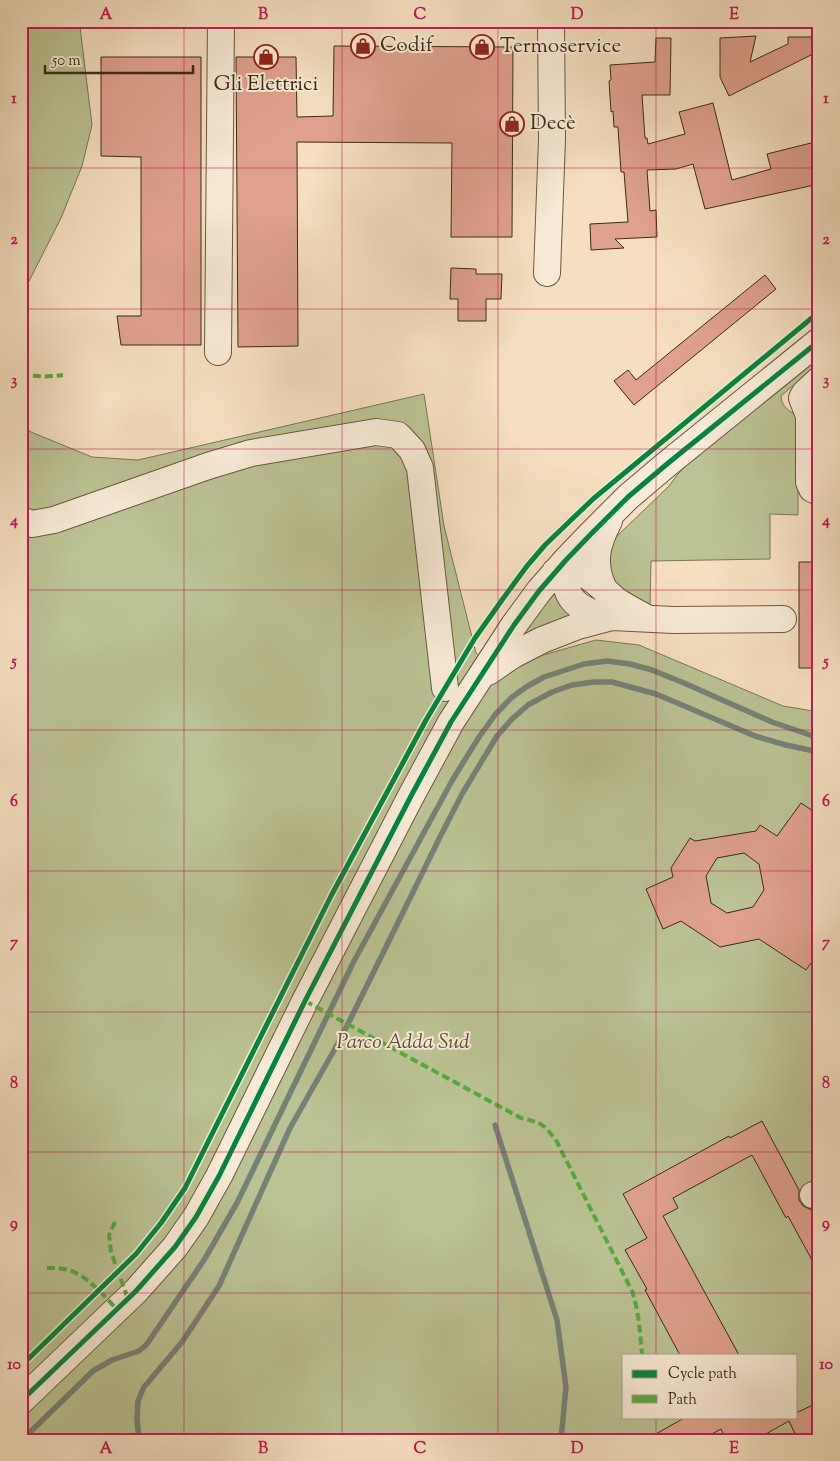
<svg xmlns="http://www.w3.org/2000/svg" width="840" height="1461" font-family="'Sorts Mill Goudy',serif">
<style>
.green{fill:#bbc293;stroke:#7b7756;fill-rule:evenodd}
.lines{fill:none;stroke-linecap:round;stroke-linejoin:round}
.stream{stroke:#758277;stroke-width:5.5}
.building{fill:#dfa18d;stroke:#3b2c1a;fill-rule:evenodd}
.minor-casing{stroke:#6a5944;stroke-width:28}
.minor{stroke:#f8ead6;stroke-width:26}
.quiet{stroke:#55ab42;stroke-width:4;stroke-dasharray:8 4;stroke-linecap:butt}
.cycleway-casing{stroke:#f8ead6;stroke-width:8}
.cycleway{stroke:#00873e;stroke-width:5}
.grid{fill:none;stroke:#c2185b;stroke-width:1;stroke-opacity:0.55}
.labels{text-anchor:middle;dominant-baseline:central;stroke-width:4;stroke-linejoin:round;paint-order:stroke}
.poi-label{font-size:21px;fill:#3b2c1a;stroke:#f8ead6;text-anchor:start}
.park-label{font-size:21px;font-style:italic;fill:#5b5238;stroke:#f8ead6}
.neatline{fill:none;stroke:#c2185b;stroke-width:2}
.grid-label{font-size:16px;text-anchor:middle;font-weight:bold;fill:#c2185b}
</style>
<rect width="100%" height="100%" fill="#f5dfc0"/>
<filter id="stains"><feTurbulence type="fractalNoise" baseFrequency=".004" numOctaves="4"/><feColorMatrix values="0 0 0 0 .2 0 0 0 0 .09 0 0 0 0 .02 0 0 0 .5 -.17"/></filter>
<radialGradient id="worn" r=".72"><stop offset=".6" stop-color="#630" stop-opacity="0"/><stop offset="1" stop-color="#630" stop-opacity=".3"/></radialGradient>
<!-- green -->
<path class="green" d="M21 21H99L98 27H80L92 125 82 166 61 218 21 297Z
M819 355V363L781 396C781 406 789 412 798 415V515L770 514V559L651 561 650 605 638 602 606 577 611 543 616 537 669 486 677 475 687 464Z
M424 394 444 526 476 653 502 674 536 657 596 640 639 645 783 706 819 712V1440H21V424L31 432 92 457 138 460ZM624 1355H796V1417H624Z
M555 590 575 613 525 639 520 633Z"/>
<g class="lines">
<!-- stream -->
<path class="stream" d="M495 1125 557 1320 566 1387 561 1440
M22 1440 93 1371 112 1360 139 1351 147 1344 204 1260 237 1203 353 963 453 779 479 737 495 715 511 698 526 687 544 677 584 664 607 661 630 664 652 670 684 683 772 722 819 738
M139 1440 137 1419 138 1401 144 1387 182 1342 219 1286 290 1128 341 1038 384 951 441 835 462 794 497 736 512 719 528 705 552 692 572 685 594 682H612L656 694 755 736 786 745 819 752"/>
</g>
<!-- building -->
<path class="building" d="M756 36 750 62 788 44V37H819V51L729 96 720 77V38Z
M656 38H671L670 95H642L645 138H647L648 144 685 134 679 112 713 103 732 180 771 169 767 154 819 141V184L705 209 693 164 676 169 647 170 650 211 656 210 657 237 615 239 624 248 591 250 590 224 628 222 624 172H621L618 127H614L613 111 611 112 609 81 611 80 610 65 655 62Z
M334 46 513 47 512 237H451L452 143 297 142 298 346 238 347 236 57H296L297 117 333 116Z
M101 57H201V345H121L117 316H141V157L101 156Z
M451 268 476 269V274H502L501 299H486V321H458V299H450Z
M765 275 776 289 634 405 614 381 628 370 636 380Z
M799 562H819V668H799Z
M801 803 819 815V952L806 970 759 939 720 947 681 921 663 929 646 889 673 877 671 868 690 838 695 841 756 831 760 825 777 836ZM744 853 759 864 764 890 753 907 727 913 711 903 706 876 717 858Z
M762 1121 799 1190V1200L803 1206 812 1210 819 1222V1273L788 1216 786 1218 752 1155 673 1198 678 1208 663 1216 739 1355H680L645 1290 647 1289 625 1250 647 1238 623 1194 729 1136 730 1138Z
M819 1402V1430L799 1440H798L789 1421 755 1440H726L721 1429 701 1440H645L686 1417H796V1413Z"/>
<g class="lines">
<defs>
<path id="minor" d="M547 273 552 139 551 21
M218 352 221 21
M819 380 805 393 802 398 809 416V482L812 489 819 492
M21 520 32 524 54 520 208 466 251 453 376 432 398 435 412 450 420 468 445 688
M566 560C561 598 575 611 612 617
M555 572C580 561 600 587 617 601 626 607 636 612 645 617
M603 587C592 562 597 544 609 521
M488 672 513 655 542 640 578 626 612 617 673 620 783 619
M813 1195 819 1193
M21 1401 136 1291 175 1247 196 1217 219 1176 305 1001 411 796 451 722 514 625 539 591 566 560 591 534 628 497 667 464 819 341"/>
</defs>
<!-- minor casing -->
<use href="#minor" class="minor-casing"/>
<!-- minor -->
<use href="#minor" class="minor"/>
<!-- quiet -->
<path class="quiet" d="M21 374C36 377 48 377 63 375
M305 1001 521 1118C543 1123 544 1124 557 1142L632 1291C639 1312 640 1333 642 1355
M115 1222 109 1235 111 1252 128 1299
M47 1268C53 1268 58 1268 64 1269 84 1272 104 1295 117 1310"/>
<defs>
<path id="cycleway" d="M21 1366 136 1254 161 1223 185 1188 331 896 426 720 475 638 502 600 527 566 545 545 593 499 819 312
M21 1401 136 1291 175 1247 196 1217 219 1176 305 1001 411 796 451 722 514 625 539 591 566 560 591 534 628 497 667 464 819 341"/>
</defs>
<!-- cycleway casing -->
<use href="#cycleway" class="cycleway-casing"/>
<!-- cycleway -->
<use href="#cycleway" class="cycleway"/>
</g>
<!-- grid -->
<path class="grid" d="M184 21V1440M342 21V1440M498 21V1440M656 21V1355M21 168H819M21 309H819M21 449H819M21 590H819M21 730H819M21 871H819M21 1012H819M21 1152H819M21 1293H819M656 1417V1440"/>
<!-- icons -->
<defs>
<symbol id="shop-ring" viewBox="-11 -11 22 22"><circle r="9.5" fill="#f8ead6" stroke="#8f2418" stroke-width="1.5"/><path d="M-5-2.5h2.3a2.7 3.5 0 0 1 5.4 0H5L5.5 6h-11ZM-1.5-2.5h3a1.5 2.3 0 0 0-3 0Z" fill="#8f2418"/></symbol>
</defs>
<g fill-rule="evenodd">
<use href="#shop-ring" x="349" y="32" width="28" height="28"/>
<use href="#shop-ring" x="468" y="33" width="28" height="28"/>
<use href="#shop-ring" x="252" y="43" width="28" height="28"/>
<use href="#shop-ring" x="498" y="110" width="28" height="28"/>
</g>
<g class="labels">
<!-- poi labels -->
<g class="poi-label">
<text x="380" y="46">Codif</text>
<text x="500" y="47">Termoservice</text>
<text x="266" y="85" text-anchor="middle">Gli Elettrici</text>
<text x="530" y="124">Decè</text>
</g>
<!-- park labels -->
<g class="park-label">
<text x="403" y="1043">Parco Adda Sud</text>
</g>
</g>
<!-- margin -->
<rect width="840" height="1461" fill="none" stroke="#f5dfc0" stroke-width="55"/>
<!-- legend -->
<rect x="622" y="1354" width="175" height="65" fill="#f8ead6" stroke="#ac9e8b"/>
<rect x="632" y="1370" width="25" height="8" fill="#00873e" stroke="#ac9e8b"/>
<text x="668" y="1378" font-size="15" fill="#3b2c1a">Cycle path</text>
<rect x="632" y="1395" width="25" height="8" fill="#55ab42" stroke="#ac9e8b"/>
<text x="668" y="1404" font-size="15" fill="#3b2c1a">Path</text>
<!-- scale -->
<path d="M45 65v8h148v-8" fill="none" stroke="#3b2c1a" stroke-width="2.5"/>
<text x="52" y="65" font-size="15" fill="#3b2c1a" stroke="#f8ead6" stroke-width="4" paint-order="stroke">50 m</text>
<rect x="28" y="28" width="784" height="1406" class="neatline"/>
<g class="grid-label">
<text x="106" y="19">A</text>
<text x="263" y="19">B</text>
<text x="420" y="19">C</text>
<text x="577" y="19">D</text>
<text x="734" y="19">E</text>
<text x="14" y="103">1</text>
<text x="826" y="103">1</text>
<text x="14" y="244">2</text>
<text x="826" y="244">2</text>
<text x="14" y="385">3</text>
<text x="826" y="385">3</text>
<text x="14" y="525">4</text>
<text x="826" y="525">4</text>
<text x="14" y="666">5</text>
<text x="826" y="666">5</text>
<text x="14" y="806">6</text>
<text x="826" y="806">6</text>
<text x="14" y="947">7</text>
<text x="826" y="947">7</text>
<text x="14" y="1088">8</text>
<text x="826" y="1088">8</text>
<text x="14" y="1228">9</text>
<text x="826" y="1228">9</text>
<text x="14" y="1369">10</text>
<text x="826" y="1369">10</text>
<text x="106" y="1453">A</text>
<text x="263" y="1453">B</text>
<text x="420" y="1453">C</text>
<text x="577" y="1453">D</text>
<text x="734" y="1453">E</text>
</g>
<rect width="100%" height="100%" filter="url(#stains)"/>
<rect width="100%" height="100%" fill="url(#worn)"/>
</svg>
